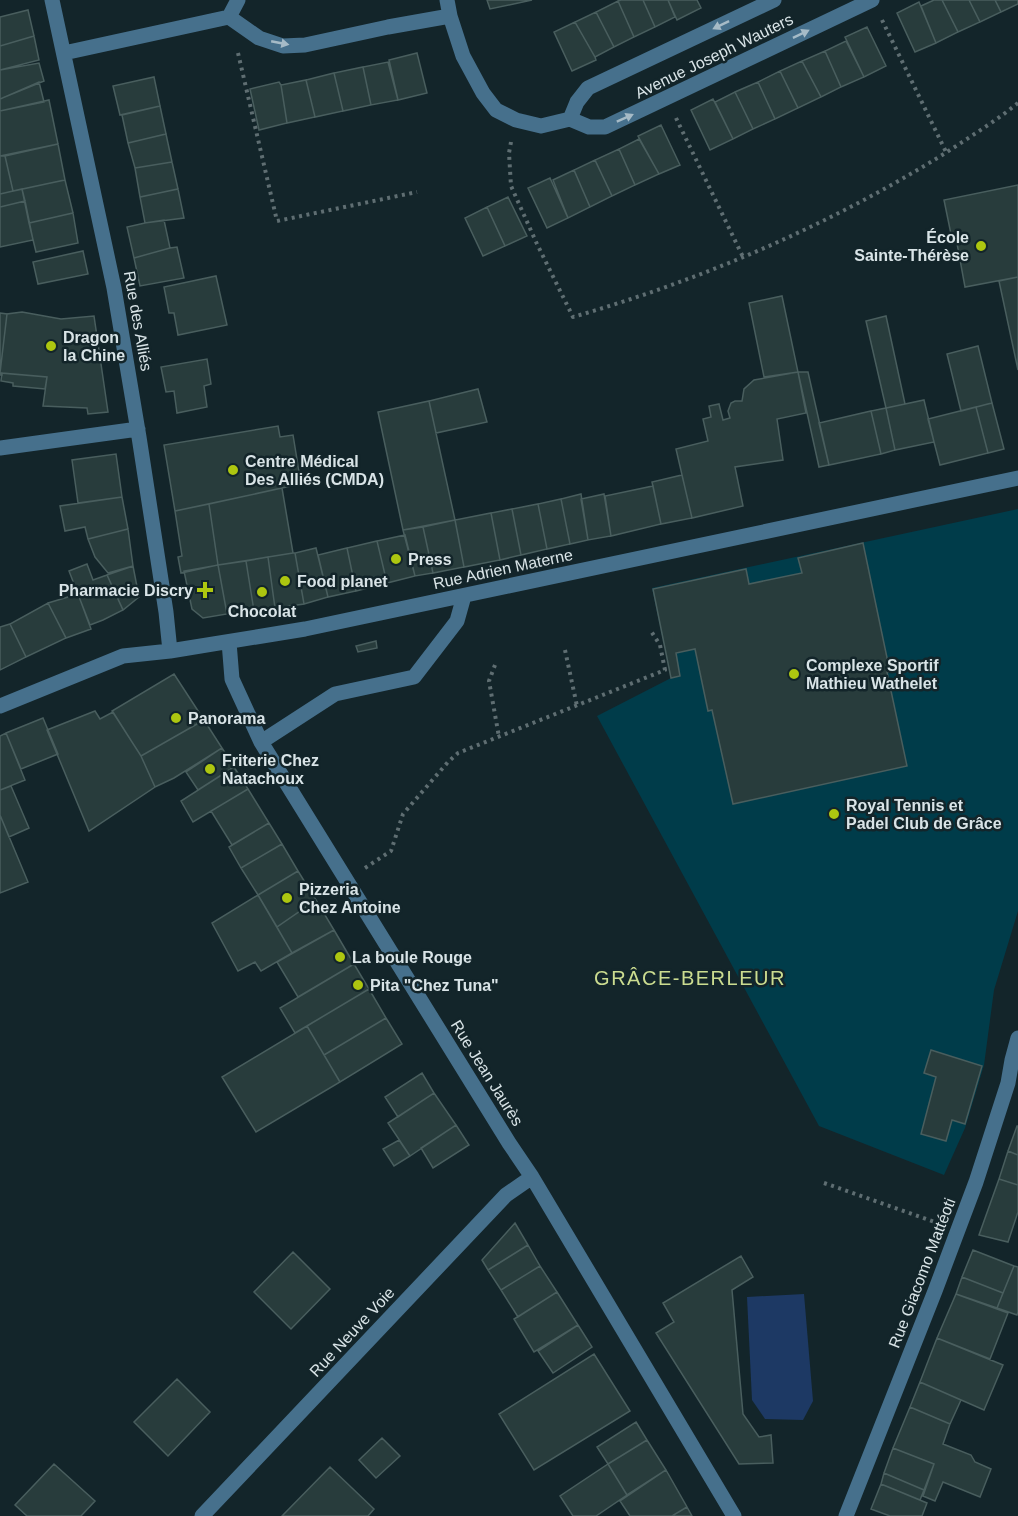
<svg xmlns="http://www.w3.org/2000/svg" width="1018" height="1516" font-family="Arial,sans-serif">
<style>
.green{fill:#003c4a}
.water{fill:#1d3964}
.building{fill:#283c3c;stroke:#495e5e;stroke-width:1.5}
.lines{fill:none;stroke-linecap:round;stroke-linejoin:round}
.path{stroke:#5f6e72;stroke-width:4;stroke-dasharray:3 4.5;stroke-linecap:butt}
.minor{stroke:#46708c;stroke-width:15}
.oneway{fill:#a6bbc7}
.poi-dot{fill:#adc610;stroke:#13252a;stroke-width:2}
.labels{text-anchor:middle;dominant-baseline:central;stroke-width:5;stroke-linejoin:round;paint-order:stroke}
.street-label{font-size:16px;fill:#d9e4e7;stroke:#13252a}
.poi-label{font-size:16px;font-weight:bold;fill:#d9e4e7;stroke:#13252a;text-anchor:start}
.quarter-label{font-size:20px;letter-spacing:1.5px;fill:#cbdc90;stroke:#13252a}
</style>
<rect width="100%" height="100%" fill="#13252a"/>
<!-- green -->
<path class="green" d="M1018 509V911L994 990 984 1065 965 1128 944 1175 819 1126 597 716 671 678 652 588Z"/>
<!-- water -->
<path class="water" d="M804 1294 813 1401 803 1420 765 1419 752 1400 747 1297Z"/>
<!-- building -->
<path class="building" d="M487 0H532L490 9Z
M621 0H643L655 27 634 37 618 1Z
M643 0H668L675 17 655 27Z
M668 0H697L701 8 677 20Z
M934 0H942L958 32 936 43 921 6Z
M942 0H969L980 22 958 32Z
M969 0H995L1001 12 980 22Z
M995 0H1018V4L1001 12Z
M618 1 634 37 614 47 596 12Z
M919 2 936 43 915 52 897 13Z
M28 10 34 36 0 46V17Z
M596 12 614 47 595 57 575 22Z
M575 22 595 57 596 60 572 71 554 32Z
M867 27 886 66 864 77 845 37Z
M34 36 39 60 0 70V46Z
M846 41 864 77 841 87 825 51Z
M825 51 841 87 821 97 802 61Z
M417 53 427 93 398 100 389 60Z
M802 61 821 97 798 108 780 71Z
M388 62 398 100 371 105 363 67Z
M39 63 44 81 0 99V70Z
M363 67 371 105 343 111 334 73Z
M780 71 798 108 775 119 758 82Z
M334 73 343 111 315 117 306 80Z
M154 77 160 106 120 115 113 86Z
M306 80 315 117 287 123 281 85Z
M39 82 44 102 0 111V99Z
M279 82 281 85 287 123 259 130 250 89Z
M758 82 775 119 753 129 735 92Z
M735 92 753 129 733 139 715 102Z
M713 99 733 139 710 150 691 110Z
M49 100 58 144 0 156V111Z
M160 106 166 134 128 143 122 115Z
M661 125 680 165 659 174 638 136Z
M166 134 172 162 135 168 128 143Z
M639 139 659 174 635 185 619 149Z
M58 144 65 180 13 191 5 156Z
M619 149 635 185 612 196 595 160Z
M0 156H5L13 191 0 194Z
M595 160 612 196 590 207 574 170Z
M172 162 178 189 140 197 135 168Z
M574 170 590 207 568 218 553 180Z
M550 178 568 218 547 228 528 188Z
M65 180 73 213 29 223 22 189Z
M1018 185V277L965 287 956 238 952 239 944 200Z
M22 189 25 201 0 207V194Z
M178 189 184 218 145 223 140 197Z
M508 197 527 236 505 246 487 207Z
M25 201 33 240 0 247V207Z
M487 207 505 246 483 256 465 218Z
M73 213 78 243 36 252 29 223Z
M164 220 170 248 134 258 127 227 145 223Z
M177 247 184 278 140 286 134 258 170 248Z
M83 251 88 274 38 284 33 262Z
M216 276 227 325 178 335 174 313H169L164 287Z
M1018 277V370L999 281Z
M782 296 798 372 764 377 749 303Z
M22 312 61 319 94 316 108 412 88 414 87 408 43 406 47 377 0 373 7 314Z
M0 313 7 314 0 373H2V375H0Z
M886 316 905 404 886 408 866 321Z
M978 346 992 403 961 411 947 354Z
M207 359 211 384 204 386 207 407 177 413 174 391 166 392 161 367Z
M798 372 806 413 777 419 783 460 735 467 743 506 692 518 676 449 708 441 703 419 711 417 709 406 719 404 723 420 730 418 728 411 731 403 735 401H742L744 389 754 380Z
M798 372H808L829 465 819 467Z
M2 373 47 377 45 389 13 386V383L1 381Z
M478 389 487 422 436 433 429 401Z
M924 400 934 442 895 450 886 408Z
M429 401 455 520 403 530 378 412Z
M992 403 1004 449 988 453 976 407Z
M976 407 988 453 940 465 928 419Z
M886 408 895 450 881 454 871 411Z
M871 411 881 454 829 465 819 423Z
M278 426 280 437 293 435 301 484 175 511 164 445Z
M116 454 122 497 78 503 72 460Z
M682 475 692 518 661 524 652 482Z
M653 486 661 524 611 536 605 496Z
M282 488 293 553 218 565 209 504Z
M581 494 588 540 570 544 561 499Z
M604 494 611 536 588 540 581 499Z
M122 497 128 529 88 539 85 527 65 531 60 506Z
M561 499 570 544 547 549 538 504Z
M209 504 218 565 181 573 178 557 182 556 175 511Z
M538 504 547 549 521 555 512 509Z
M512 509 521 555 500 560 491 513Z
M491 513 500 560 464 567 455 520Z
M455 520 464 567 433 573 423 527Z
M423 527 433 573 415 576 403 530Z
M128 529 133 566 108 573 95 557 88 539Z
M405 535 415 576 387 583 377 541Z
M377 541 387 583 356 591 347 548Z
M863 543 890 672H887L907 766 733 804 712 710 708 711 695 649 676 653 680 676 671 678 653 589 746 569 749 584 802 573 798 558Z
M316 548 328 597 304 604 295 553Z
M347 548 356 591 328 597 318 555Z
M293 553H295L304 604 275 608 268 557Z
M268 557 275 608 254 611 246 561Z
M246 561 254 611 227 614 218 565Z
M87 564 93 580 107 575 123 610 103 620 90 625 69 571Z
M218 565 227 614 203 618 192 609 184 571Z
M133 566 139 597 123 610 107 575Z
M78 594 91 629 66 638 48 603Z
M48 603 66 638 26 657 10 624Z
M10 624 26 657 0 670V627Z
M376 641 377 648 358 652 356 646Z
M174 674 204 720 141 756 112 711Z
M95 711 100 719 113 712 141 756 155 787 89 831 47 730Z
M43 718 58 754 21 769 6 733Z
M204 720 222 748 174 778 155 787 141 756Z
M6 733 25 780 0 790V736Z
M222 748 234 767 198 790 186 772Z
M234 767 248 789 193 822 181 801Z
M11 786 29 828 9 837 0 815V790Z
M248 789 269 823 232 845 211 811Z
M0 815 28 882 0 893Z
M269 823 282 844 241 868 229 847Z
M282 844 298 871 258 895 241 868Z
M298 871 316 900 277 927 258 895Z
M258 895 292 953 261 971 255 962 238 971 212 923Z
M316 900 334 930 292 953 277 927Z
M334 930 354 964 298 997 277 962Z
M354 964 369 989 295 1033 280 1008Z
M369 989 386 1018 324 1055 307 1026Z
M386 1018 402 1044 340 1082 324 1055Z
M307 1026 340 1082 256 1132 222 1077Z
M931 1050 982 1066 965 1124 952 1120 946 1141 921 1134 936 1077 924 1073Z
M422 1073 434 1093 398 1117 385 1097Z
M434 1093 456 1125 410 1156 388 1123Z
M456 1125 469 1145 433 1168 421 1148Z
M1017 1126H1018V1155L1008 1151Z
M399 1140 410 1156 394 1166 383 1149Z
M1008 1151 1018 1155V1185L999 1179Z
M999 1179 1018 1185V1212L1008 1242 979 1235Z
M515 1223 528 1245 488 1270 482 1260Z
M528 1245 540 1266 501 1290 488 1270Z
M973 1250 1014 1266 1003 1293 962 1277Z
M293 1252 330 1289 291 1329 254 1292Z
M741 1256 753 1277 732 1290 743 1414 759 1437 771 1435 773 1463 739 1464 656 1333 674 1322 663 1303Z
M540 1266 557 1292 518 1317 501 1290Z
M1014 1266 1018 1267V1312L1017 1315 997 1308Z
M962 1277 1003 1293 997 1308 956 1294Z
M557 1292 578 1325 534 1352 514 1319Z
M956 1294 1008 1313 990 1359 937 1338Z
M578 1325 592 1347 553 1373 538 1351Z
M937 1338 1003 1365 984 1410 920 1382Z
M594 1354 630 1411 534 1470 499 1414Z
M177 1379 210 1412 168 1456 134 1422Z
M920 1382 961 1400 950 1424 910 1407Z
M910 1407 950 1424 943 1444 971 1455 975 1462 991 1469 980 1497 943 1482 935 1501 923 1496 934 1464 893 1448Z
M636 1422 647 1440 608 1464 597 1447Z
M382 1438 400 1456 376 1478 359 1460Z
M647 1440 666 1470 627 1495 608 1464Z
M893 1448 934 1464 924 1490 884 1473Z
M54 1464 95 1501 81 1516H27L15 1505Z
M608 1464 627 1495 596 1516H573L560 1496Z
M330 1467 374 1509 368 1516H282Z
M666 1470 687 1507 672 1516H630L620 1501Z
M884 1473 924 1490 920 1500 881 1484Z
M881 1484 927 1503 922 1516H890L871 1509Z
M687 1507 692 1516H672Z"/>
<g class="lines">
<!-- path -->
<path class="path" d="M882 20 946 152
M238 53 277 221 417 192
M676 118 743 257
M511 142 509 153 511 186 537 244 573 317C704 279 832 224 947 152 971 136 996 121 1018 103
M565 650 577 706
M495 665 489 681 499 737
M365 868 391 851 403 814 448 762 458 753 665 670 660 645 651 631
M824 1183 935 1222"/>
<!-- minor -->
<path class="minor" d="M52 0 114 288 139 437 166 612 170 651
M447 0 450 16 463 56 483 93 496 110 516 120 541 126 570 119 589 127H605L872 0
M229 17 238 0
M64 53 229 17 259 38 283 46 305 45 388 27 450 16
M570 119 577 102 588 88 774 0
M0 448 138 429
M229 642 232 679 261 742 509 1143 532 1177 734 1516
M0 706 123 656 170 651 305 629 1018 478
M261 742 335 694 414 677 457 621 464 596
M202 1516 506 1195 532 1177
M846 1516 935 1291 976 1182 1008 1083 1012 1060 1018 1038"/>
</g>
<!-- one-way arrows -->
<defs><path id="oneway-solid" d="M-6-.8H1V-3.2L6.5 0L1 3.2V.8H-6Z" transform="scale(1.5)"/></defs>
<g class="oneway">
<use href="#oneway-solid" transform="translate(721 25) rotate(154)"/>
<use href="#oneway-solid" transform="translate(801 34) rotate(-26)"/>
<use href="#oneway-solid" transform="translate(280 43) rotate(11)"/>
<use href="#oneway-solid" transform="translate(625 118) rotate(-24)"/>
</g>
<!-- markers -->
<g class="poi-dot">
<circle cx="981" cy="246" r="6"/>
<circle cx="51" cy="346" r="6"/>
<circle cx="233" cy="470" r="6"/>
<circle cx="396" cy="559" r="6"/>
<circle cx="285" cy="581" r="6"/>
<path d="M202 581h6v6h6v6h-6v6h-6v-6h-6v-6h6z"/>
<circle cx="262" cy="592" r="6"/>
<circle cx="794" cy="674" r="6"/>
<circle cx="176" cy="718" r="6"/>
<circle cx="210" cy="769" r="6"/>
<circle cx="834" cy="814" r="6"/>
<circle cx="287" cy="898" r="6"/>
<circle cx="340" cy="957" r="6"/>
<circle cx="358" cy="985" r="6"/>
</g>
<g class="labels">
<!-- street labels -->
<g class="street-label">
<text transform="translate(714 56) rotate(-26)">Avenue Joseph Wauters</text>
<text transform="translate(138 321) rotate(80)">Rue des Alliés</text>
<text transform="translate(503 569) rotate(-12)">Rue Adrien Materne</text>
<text transform="translate(487 1073) rotate(58)">Rue Jean Jaurès</text>
<text transform="translate(922 1273) rotate(-69)">Rue Giacomo Mattéoti</text>
<text transform="translate(352 1332) rotate(-47)">Rue Neuve Voie</text>
</g>
<!-- poi labels -->
<g class="poi-label">
<text x="969" y="237" text-anchor="end">École<tspan x="969" dy="18">Sainte-Thérèse</tspan></text>
<text x="63" y="337">Dragon<tspan x="63" dy="18">la Chine</tspan></text>
<text x="245" y="461">Centre Médical<tspan x="245" dy="18">Des Alliés (CMDA)</tspan></text>
<text x="408" y="559">Press</text>
<text x="297" y="581">Food planet</text>
<text x="193" y="590" text-anchor="end">Pharmacie Discry</text>
<text x="262" y="611" text-anchor="middle">Chocolat</text>
<text x="806" y="665">Complexe Sportif<tspan x="806" dy="18">Mathieu Wathelet</tspan></text>
<text x="188" y="718">Panorama</text>
<text x="222" y="760">Friterie Chez<tspan x="222" dy="18">Natachoux</tspan></text>
<text x="846" y="805">Royal Tennis et<tspan x="846" dy="18">Padel Club de Grâce</tspan></text>
<text x="299" y="889">Pizzeria<tspan x="299" dy="18">Chez Antoine</tspan></text>
<text x="352" y="957">La boule Rouge</text>
<text x="370" y="985">Pita "Chez Tuna"</text>
</g>
<!-- quarter labels -->
<g class="quarter-label">
<text x="690" y="978">GRÂCE-BERLEUR</text>
</g>
</g>
</svg>
